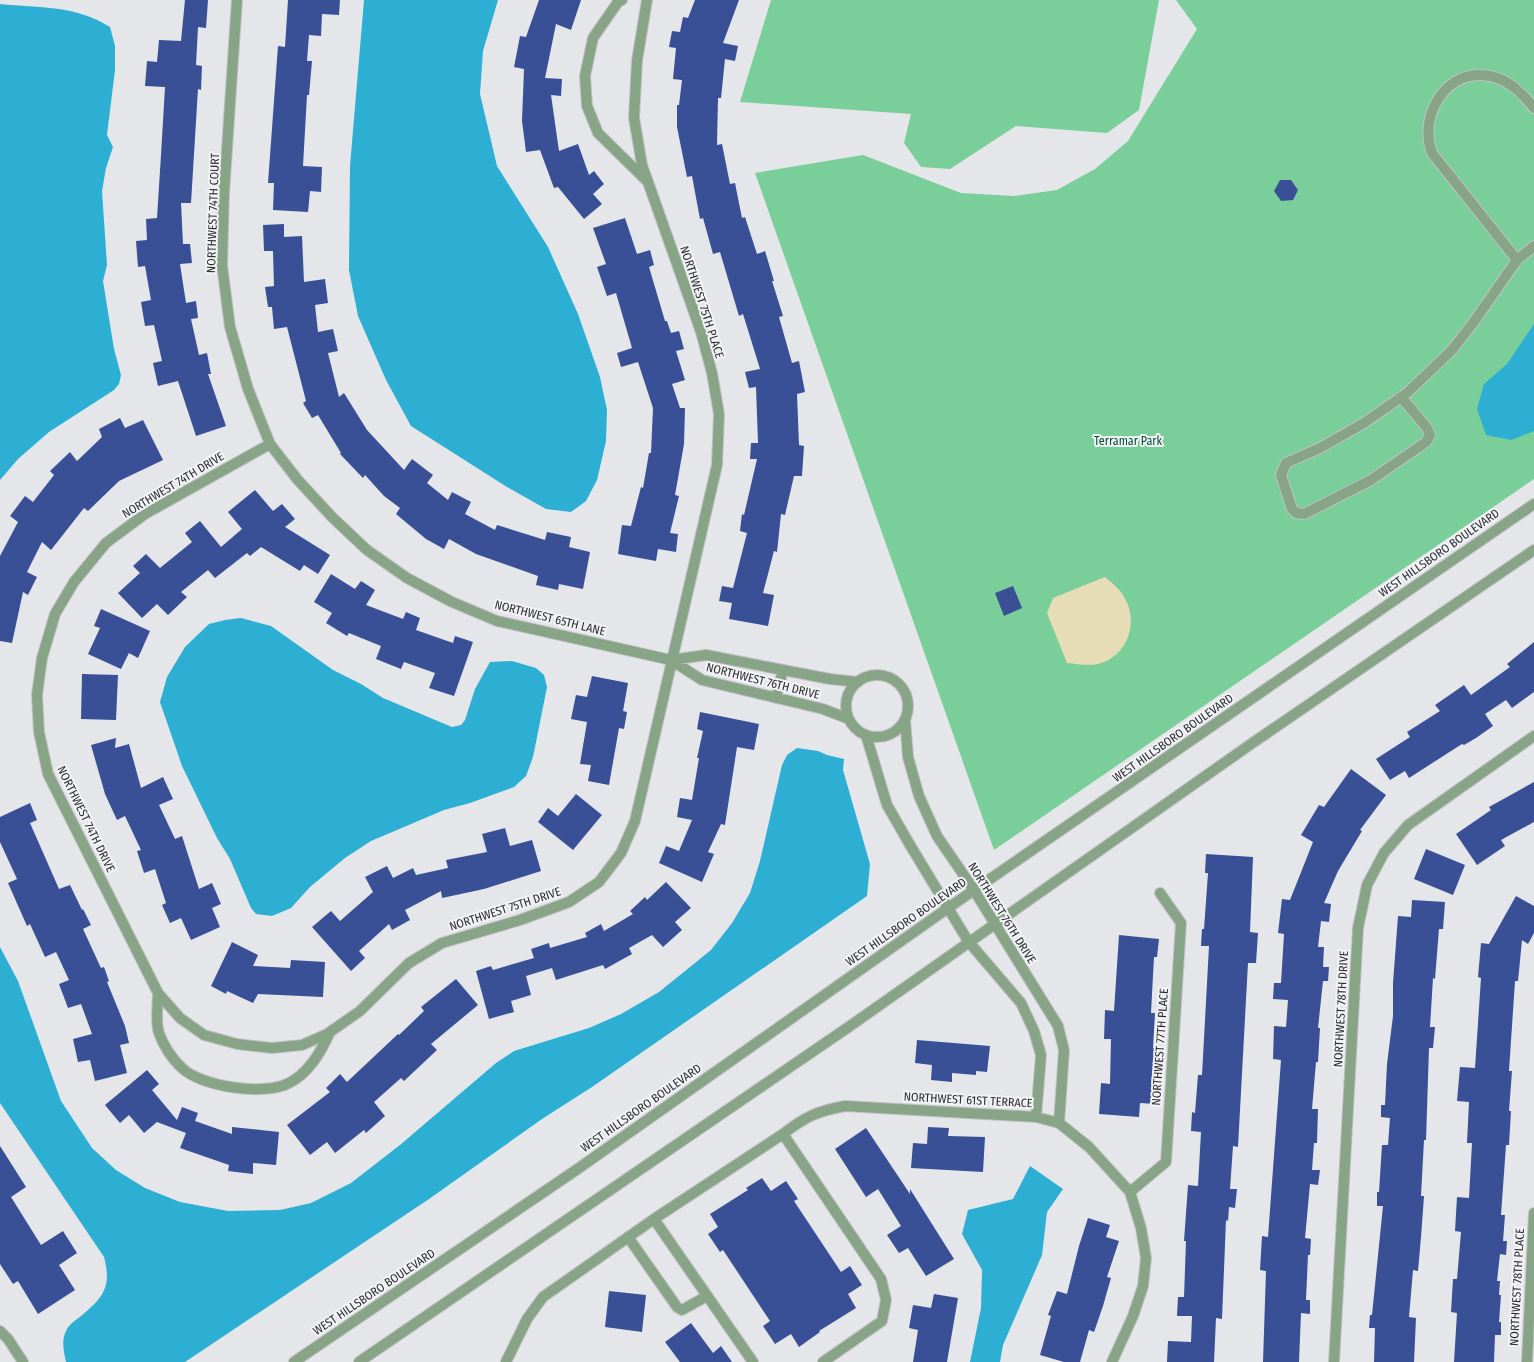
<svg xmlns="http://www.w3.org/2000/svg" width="1534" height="1362" font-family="'Fira Sans Condensed',sans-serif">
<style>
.green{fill:#79ce9a}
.sand{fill:#e6ddb7}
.water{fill:#2dafd4}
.building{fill:#395097}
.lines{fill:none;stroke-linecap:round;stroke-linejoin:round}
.service-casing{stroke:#c0c1c4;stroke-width:12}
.minor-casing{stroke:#c0c1c4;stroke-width:12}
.tertiary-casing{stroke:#c0c1c4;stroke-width:12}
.service{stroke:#88a486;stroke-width:10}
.minor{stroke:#88a486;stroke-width:10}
.tertiary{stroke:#88a486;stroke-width:10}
.labels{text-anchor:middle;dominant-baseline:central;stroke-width:4;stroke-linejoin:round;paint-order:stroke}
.street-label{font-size:12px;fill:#2c2d2e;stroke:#f2f3f6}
.park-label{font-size:12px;fill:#044f2c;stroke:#f2f3f6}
</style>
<rect width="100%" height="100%" fill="#e5e6e9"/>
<!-- green -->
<path class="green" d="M771 0H1159L1139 110 1107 133 1016 126 950 169 921 167 904 143 911 114 740 102Z
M1176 0H1534V479L994 850 755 173 863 155 961 193 1014 196 1057 190 1095 169 1128 141 1197 29Z"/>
<!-- sand -->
<path class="sand" d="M1105 577C1112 583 1120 589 1124 597 1140 622 1127 657 1098 664 1088 666 1077 664 1067 663L1047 613 1053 598Z"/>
<!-- water -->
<path class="water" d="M364 0H498L483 51 480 94 497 166 548 247 578 314 600 377 607 410 606 441 597 480 586 501 571 512 546 509 507 487 411 426 386 380 358 316 349 270 350 166Z
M0 4C40 8 75 5 110 27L115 46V70L107 135 113 147 106 168 102 191 107 265 103 281 114 349 121 375 119 384 114 390 49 432 18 459 0 480Z
M1534 324V431L1511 440 1486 435 1477 409 1484 384 1507 364Z
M241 618 271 626 333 670 361 684 383 698 452 727 461 725 465 720 475 689 490 662 512 661 536 668 544 675 547 687 533 757 526 776 514 787 470 803 444 810 371 841 345 858 310 887 291 908 272 916 256 914 251 908 230 859 217 838 182 766 160 702 167 677 185 647 209 624 225 620Z
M797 748 818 751 827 755 844 759 843 770 870 864 867 896 592 1087 542 1119 429 1199 185 1362H66C64 1352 61 1341 66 1331 69 1324 75 1321 81 1316 103 1298 112 1287 104 1257L0 1103V947L18 981 61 1101 92 1148 116 1170 145 1188 180 1202 228 1211 280 1210 311 1203 351 1183 400 1145 496 1063 514 1051 589 1028 621 1014 659 992 711 950 732 923 750 893 760 861 782 765 787 755Z
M1030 1166 1063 1189 1047 1212 1042 1255 1003 1345 1000 1362H970L981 1308 982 1270 962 1234 968 1210 1013 1199Z"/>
<!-- building -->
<path class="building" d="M185 0H208L206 28 198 27 196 65 202 66 201 90 198 89 191 203H181L183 244H190L192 263 180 264 186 303 196 301 198 318 191 319 199 355 207 353 211 374H208L226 426 196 436 178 381 158 386 153 363 162 361 154 325 145 326 141 302 151 300 145 266 138 267 136 241 147 240 146 219 157 218 161 155 165 87 145 86 147 61 157 62 159 40 181 41Z
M288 0H340L339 15 322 14 321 36 309 35 307 61H312L309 95H307L303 166 322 167 321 192 310 191 308 212 273 210 274 183H268L278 46 285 47Z
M539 0H581L571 30 556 24 545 78 562 79 561 96 551 95 559 151 578 144 589 175 594 171 604 184 593 194 602 204 584 219 558 187 554 188 540 150 526 152 522 121 524 69 514 67 520 36 526 37Z
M695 0H739L723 43 738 46 735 61 725 59 721 98H718L717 145 722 144 730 184 735 183 742 218 745 217 757 254 765 251 774 281H772L783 316 779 317 792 363 799 361 805 392 797 394 799 445 804 446 802 476H794L785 515 781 514 777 552 774 551 763 593 774 595 768 626 729 619 732 603 719 601 722 586 733 588 747 533 740 531 742 514 744 515 757 459H750L751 443H758L756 387 749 388 745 372 760 369 743 314 739 316 720 252 713 254 703 218 700 219 692 176 687 177 677 127V105H679L682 80 673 79 676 48 669 47 672 31 680 32 683 17 688 18Z
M1280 180H1291L1298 190 1293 200 1281 201 1274 191Z
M625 218 637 254 650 250 654 265 649 267 665 321H667L671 333 679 331 684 349 676 351 685 380 672 384 680 408H685L684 444 675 495 679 496 670 533 678 534 676 552 658 549 656 561 618 554 622 525 631 526 641 487 643 488 649 453H651L653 408 638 362 621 367 617 353 632 348 616 293 607 296 597 267 606 264 593 228Z
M284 224V237L302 236 304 282 325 279 328 303 315 305 318 332 333 329 338 351 328 353 339 397 344 393 367 430 404 470 412 459 433 475 427 483 448 500 452 492 471 502 465 514 495 530 497 525 545 540 547 532 571 537 569 547 590 552 583 589 559 584 558 590 536 585 538 576 476 554 449 539 444 549 426 539 396 514 400 508 384 496 365 475 363 478 340 454 341 453 318 415 312 418 303 403 306 401 287 327 274 329 272 307H268L265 287 274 286 273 251H264L263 225Z
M120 418 125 428 143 420 163 460 119 481 88 511 84 508 51 550 42 542 27 572 37 577 28 595 23 592 12 643 0 641V556L18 522 10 516 25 496 33 502 54 475 50 471 70 452 77 461 102 437 99 429Z
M255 490 273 511 282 504 295 519 285 527 330 555 318 574 304 565 300 571 261 547 250 556 247 553 215 578 208 570 181 592 187 597 168 615 157 604 142 618 118 593 140 573 133 566 146 554 160 568 192 542 185 533 200 521 221 547 242 529 228 512Z
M331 574 355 589 361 581 375 590 366 605 403 619 406 612 420 618 416 630 453 643 455 636 473 642 454 696 429 688 435 673 404 662 401 669 376 659 381 646 349 633 347 636 326 623 332 613 314 602Z
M1013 586 1022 608 1004 616 995 593Z
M101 609 150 631 138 658 129 653 121 669 88 654 100 628 94 626Z
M1534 642V692L1512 708 1506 700 1485 714 1493 726 1476 738 1464 745 1462 744 1409 778 1405 771 1390 780 1376 759 1410 737 1407 732 1440 711 1435 705 1464 685 1471 695 1510 667 1507 664Z
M82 674 118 675 116 720 81 719Z
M592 676 628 683 623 711 627 712 624 729 619 728 609 785 588 781 591 765 580 764 587 722 571 719 576 695 587 697Z
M700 712 759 724 754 750 737 747 725 825 721 824 708 852 714 854 702 882 659 863 666 846 679 851 692 820 677 817 680 798 692 800 699 758H697L703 731 697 729Z
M116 738 115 748 129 744 141 788 163 777 173 799 159 805 175 839 182 836 199 889 212 883 221 904 212 908 220 927 191 940 181 918 170 923 162 905 166 903 155 869 144 873 137 851 141 850 125 816 117 820 105 794 91 745Z
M1351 769 1386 795 1360 830 1362 831 1338 871 1324 903 1331 904 1329 922 1321 921 1318 947H1324L1323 967H1329L1328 981H1323L1318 1028H1320L1318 1062H1316L1312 1109H1318L1317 1143H1314L1312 1170H1320L1318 1185 1310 1184 1305 1238 1311 1239 1310 1255H1308L1306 1300H1310V1314L1301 1313 1299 1362H1263L1266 1271 1260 1270 1262 1236 1268 1237 1281 1060 1273 1059 1274 1026 1286 1027 1288 1000 1273 999 1274 983H1281L1284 934 1278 933 1282 899 1290 900 1313 842 1301 835 1319 805 1324 807Z
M1534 782V822L1501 840 1505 846 1477 865 1456 834 1491 810 1489 807Z
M576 794 602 815 573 850 538 822 548 808 558 816Z
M30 803 37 820 30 823 59 889 70 885 82 910 83 909 91 925 83 929 101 968 104 967 109 981 107 982 125 1026 129 1043 120 1045 127 1073 95 1081 90 1060 78 1062 73 1039 92 1034 81 1004 68 1008 59 984 69 980 56 952 45 957 30 924 27 926 8 883 17 879 0 842V817Z
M505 828 510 846 532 840 541 871 484 889 442 898 441 891 405 910 410 920 392 930 389 924 359 951 365 958 351 971 312 927 331 911 340 921 373 892 365 877 387 866 393 878 413 868 416 875 448 868 446 860 487 852 482 834Z
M1426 849 1465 865 1453 895 1414 879Z
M1206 854 1253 857 1250 932 1258 933 1256 963H1248L1238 1147 1233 1146 1230 1189H1237L1235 1208 1229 1207 1228 1221 1226 1220 1222 1319 1216 1318 1214 1362H1167L1168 1341 1191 1342 1192 1316H1177L1178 1297H1184L1186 1241H1184L1188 1185 1198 1186 1201 1132 1191 1131 1192 1112 1195 1113 1198 1075H1202L1205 1020 1209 946H1201L1202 929H1204L1208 873H1205Z
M666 882 691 908 675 922 682 930 663 947 652 935 629 948 632 954 605 969 603 965 556 980 552 968 526 976 531 995 511 1001 514 1012 489 1019 476 971 491 966 493 970 534 958 531 949 549 943 550 948 587 937 585 933 601 924 604 931 633 914 630 911 645 897 647 900Z
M1516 896 1534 906V933L1528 944 1522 940 1518 981H1515L1509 1071H1512L1509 1111H1511L1509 1145H1506L1501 1215H1505L1503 1241H1507L1506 1255 1500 1254 1497 1281H1500L1499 1295H1501L1499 1322H1501V1335H1495L1494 1362H1454L1457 1313 1451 1312 1453 1279H1457L1461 1232 1455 1231 1457 1197 1469 1198 1472 1143H1467L1469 1102 1457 1101 1460 1067 1475 1068 1481 978 1478 977 1481 943 1489 944Z
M1412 900 1445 902 1443 929H1439L1435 979 1433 978 1430 1027H1435L1433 1048H1429L1426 1140H1424L1421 1196H1424L1421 1237 1418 1271 1413 1270 1409 1317 1416 1318 1414 1362H1374L1375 1328H1369L1370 1315H1372L1383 1206H1377V1192H1379L1382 1145H1388L1390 1118 1381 1117V1105H1385L1387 1064 1393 1016V983L1398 916 1411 917Z
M1119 935 1159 939 1157 957H1154L1151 1013H1155L1153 1048H1156L1154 1087H1157L1156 1104 1140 1103 1139 1117 1099 1114 1101 1083 1110 1084 1111 1039H1104L1105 1010 1114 1011Z
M232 942 258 955 253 966 290 968 291 960 325 962 323 997 258 994 253 1003 227 991 226 994 211 986Z
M456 979 478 1005 431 1044 437 1050 404 1081 401 1078 374 1102 385 1116 366 1133 364 1130 335 1153 327 1142 310 1155 287 1125 330 1092 326 1088 340 1074 347 1082 398 1034 399 1035 424 1011 421 1007Z
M917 1040 990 1046 987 1072 976 1071V1075L952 1073V1082L931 1080 932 1065 915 1063Z
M147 1070 159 1084 152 1090 177 1120 182 1107 198 1113 195 1121 232 1134V1127L279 1132 276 1165 253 1163V1174L228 1171 229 1165 180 1148 186 1133 157 1122 144 1133 129 1115 120 1123 105 1105Z
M928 1127 949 1128 948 1136 985 1137 983 1172 911 1168 913 1143 927 1144Z
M866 1128 910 1194V1189L954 1259 926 1276 908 1248 899 1253 887 1235 901 1226 878 1189 866 1197 835 1149Z
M0 1146 26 1187 11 1197 41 1245 63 1231 77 1253 59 1265 75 1290 38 1314 18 1281 13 1284 0 1264Z
M762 1178 771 1191 786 1181 798 1199 794 1201 841 1272 850 1266 862 1285 848 1294 856 1308 819 1331 820 1332 799 1347 791 1334 775 1344 763 1326 770 1321 723 1250 720 1252 708 1234 718 1227 710 1214 748 1190 746 1188Z
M1088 1218 1110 1225 1106 1237 1119 1241 1107 1277 1111 1278 1103 1306 1094 1332 1089 1330 1080 1362H1064L1040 1355 1051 1316 1048 1315 1057 1291 1067 1294 1079 1246Z
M609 1291 646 1295 642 1332 605 1327Z
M934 1294 958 1298 947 1362H913L918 1330 909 1328 913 1305 931 1308Z
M691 1323 713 1353 721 1346 732 1362H680L665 1342Z"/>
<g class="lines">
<defs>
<path id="service" d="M622 0 618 2 593 38 585 76 587 106 598 133 648 182
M1517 260 1432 153C1418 116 1446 67 1490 76 1509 80 1522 93 1534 108
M1401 397 1427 428 1430 435 1426 442 1371 480 1304 514 1296 513 1292 509 1281 475 1286 463 1320 448 1364 423 1407 393 1452 350 1473 323 1517 260 1534 246
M628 1237 677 1307 682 1310 707 1296"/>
<path id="minor" d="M237 0 224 193 222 265 230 327 248 389 270 444 297 479 332 517 367 550 407 578 452 602 497 621 671 660 702 680 823 709 849 719
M270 444 145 514 106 543 74 582 55 614 42 658 37 695 39 732 48 774 158 993 180 1018 204 1035 237 1044 272 1048 302 1045 327 1034 360 1011 409 963 442 943 520 920 569 902 599 882 621 853 635 821 717 465 719 414 712 373 701 332 642 165 634 118 637 61 647 0
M671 660 706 655 830 679 858 682
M846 706a31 31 0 1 1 62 0a31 31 0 1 1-62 0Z
M776 698 783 670
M905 719 908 757 919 796 937 836 974 890 1058 1026 1064 1050 1059 1123
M866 735 887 805 910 845 968 941 1021 1003 1034 1031 1041 1055 1036 1117
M158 993C158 1005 155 1021 159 1033 163 1045 172 1059 182 1068 202 1087 265 1096 289 1083 309 1073 321 1052 330 1032
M783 1134 881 1279 886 1300 882 1321 823 1362
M1130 1192 1166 1162 1181 923 1160 893
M654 1219 753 1362
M0 1331 8 1339 23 1362
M506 1362 527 1319 543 1297 654 1219 783 1134C805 1117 817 1111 845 1106L1036 1117 1059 1123 1089 1147 1130 1192 1141 1228 1146 1258 1143 1286 1133 1316 1112 1362
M1334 1362 1358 928 1367 885 1384 853 1408 825 1534 736
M1527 1362 1534 1213"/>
<path id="tertiary" d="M294 1362 579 1168 948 908 1534 504
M359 1362 850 1026 1251 744 1534 550"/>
</defs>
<!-- service casing -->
<use href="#service" class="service-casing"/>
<!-- minor casing -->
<use href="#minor" class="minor-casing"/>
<!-- tertiary casing -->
<use href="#tertiary" class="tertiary-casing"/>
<!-- service -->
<use href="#service" class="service"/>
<!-- minor -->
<use href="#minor" class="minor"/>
<!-- tertiary -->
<use href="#tertiary" class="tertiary"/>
</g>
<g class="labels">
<!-- street labels -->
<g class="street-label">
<text transform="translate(213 213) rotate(-88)">NORTHWEST 74TH COURT</text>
<text transform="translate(702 302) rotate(72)">NORTHWEST 75TH PLACE</text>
<text transform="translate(173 485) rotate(-31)">NORTHWEST 74TH DRIVE</text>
<text transform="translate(1439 553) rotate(-35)">WEST HILLSBORO BOULEVARD</text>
<text transform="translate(550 618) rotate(14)">NORTHWEST 65TH LANE</text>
<text transform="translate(763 681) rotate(14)">NORTHWEST 76TH DRIVE</text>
<text transform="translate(1173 738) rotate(-35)">WEST HILLSBORO BOULEVARD</text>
<text transform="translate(86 819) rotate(64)">NORTHWEST 74TH DRIVE</text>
<text transform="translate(505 909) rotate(-18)">NORTHWEST 75TH DRIVE</text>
<text transform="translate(1002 913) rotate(58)">NORTHWEST 76TH DRIVE</text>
<text transform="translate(906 922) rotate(-35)">WEST HILLSBORO BOULEVARD</text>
<text transform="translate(1341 1009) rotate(-87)">NORTHWEST 78TH DRIVE</text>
<text transform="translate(1160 1047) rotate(-86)">NORTHWEST 77TH PLACE</text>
<text transform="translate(968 1100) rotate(3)">NORTHWEST 61ST TERRACE</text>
<text transform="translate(641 1108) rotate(-35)">WEST HILLSBORO BOULEVARD</text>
<text transform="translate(1517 1287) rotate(-87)">NORTHWEST 78TH PLACE</text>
<text transform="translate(374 1292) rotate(-34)">WEST HILLSBORO BOULEVARD</text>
</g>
<!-- park labels -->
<g class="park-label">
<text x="1128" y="441">Terramar Park</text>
</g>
</g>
</svg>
